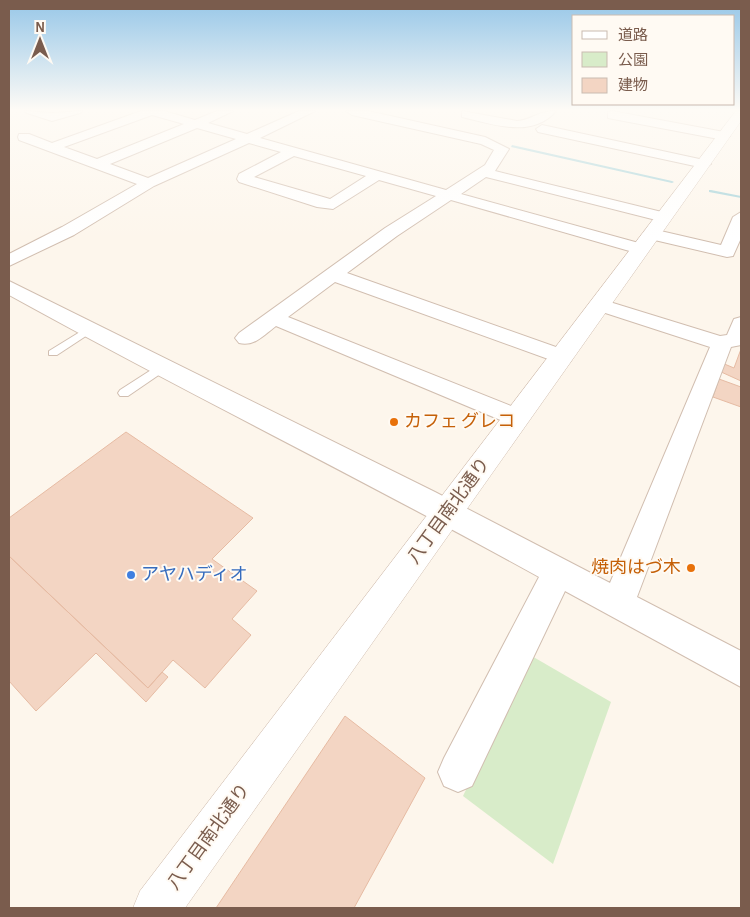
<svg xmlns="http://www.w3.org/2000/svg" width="750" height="917" font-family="'Alegreya Sans','Noto Sans JP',sans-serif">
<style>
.green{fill:#d8ecc9}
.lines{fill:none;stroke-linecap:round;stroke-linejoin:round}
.stream{fill:#a5d3da;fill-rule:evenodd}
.building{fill:#f3d5c3;stroke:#e6bba3}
.service-casing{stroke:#d1beb0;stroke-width:2}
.minor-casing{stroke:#d1beb0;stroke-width:2}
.tertiary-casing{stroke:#d1beb0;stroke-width:1}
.service{fill:#fff;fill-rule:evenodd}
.minor{fill:#fff;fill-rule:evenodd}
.tertiary{fill:#fff;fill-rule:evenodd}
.food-dot{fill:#e8710a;stroke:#fffaf3;stroke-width:2}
.shop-dot{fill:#3f7fe0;stroke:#fffaf3;stroke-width:2}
.labels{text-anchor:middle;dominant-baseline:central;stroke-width:4;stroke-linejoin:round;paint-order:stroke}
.food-label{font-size:18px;fill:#c56008;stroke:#fffaf3;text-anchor:start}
.street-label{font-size:18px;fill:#7a5c4d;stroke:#fffaf3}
.shop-label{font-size:18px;fill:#366cbe;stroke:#fffaf3;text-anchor:start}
</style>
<rect width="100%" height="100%" fill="#fdf6ec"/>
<!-- green -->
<path class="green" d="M530 655 611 702 553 864 463 796Z"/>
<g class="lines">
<!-- stream -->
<path class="stream" d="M512 145 672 181 674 182 672 183 511 147Z
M711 190 741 196V198L709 192V190Z"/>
</g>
<!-- building -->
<path class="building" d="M741 349V381L719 371 722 363 734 368Z
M719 379 741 387V407L713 397Z
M126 432 253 518 212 559 257 591 232 619 251 635 205 688 173 660 148 688 9 556V518Z
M9 556 148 688 162 672 168 677 146 702 96 653 36 711 9 681Z
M345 716 425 778 354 908H216Z"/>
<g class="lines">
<defs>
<path id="service" d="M88 327 93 330 92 332 57 355H49V351Z
M162 363 167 367 166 370 128 396H120L118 393 120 390Z"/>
<path id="minor" d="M25 111 52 113 82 111 80 113 52 121 27 113Z
M141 111H164L195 120 217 111H233L208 123 247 134 299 111H315L260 138 446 190 485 165 494 150 481 144 352 115 346 111H368L485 137 509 149 495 171 670 214 672 217 664 222 486 177 461 194 646 245 649 249 646 253 640 254 451 200 397 236 347 273 570 352 573 357 570 362 562 364 335 282 288 317 526 412 529 418 526 424 517 427 276 326C264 335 254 347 239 343L235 338 239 333 385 228 436 196 379 180 333 209 317 207 239 182 237 179 239 174 281 152 249 143 154 186 74 235 9 266V254L62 227 137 184 19 140 18 137 19 134H29L52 143ZM152 115 184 124 97 159 64 147ZM197 128 236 139 148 178 110 164ZM294 156 366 176 330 199 254 177Z
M462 111 517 121C533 120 536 111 556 111 532 139 492 124 462 117Z
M612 111 724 132 730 136 724 140 608 118V112Z
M542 125 704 160 711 164 704 168 538 132 536 129Z
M741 212V238L733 256 727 257 646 238 644 234 646 230 652 229 721 245 733 217Z
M9 281 435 492 610 583 710 347 593 309 590 305 593 301 600 299 720 336 727 335 734 319 741 317V345L731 347 637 597 741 651V687L565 591 472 786 458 792 444 786 438 772 444 758 539 577C364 480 184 392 9 295Z"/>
<path id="tertiary" d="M736 111H741V121L185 908H133L140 891Z"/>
</defs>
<!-- service casing -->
<use href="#service" class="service-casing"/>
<!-- minor casing -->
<use href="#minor" class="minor-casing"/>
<!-- tertiary casing -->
<use href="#tertiary" class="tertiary-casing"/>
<!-- service -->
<use href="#service" class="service"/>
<!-- minor -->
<use href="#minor" class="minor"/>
<!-- tertiary -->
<use href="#tertiary" class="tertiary"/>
</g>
<!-- sky -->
<linearGradient id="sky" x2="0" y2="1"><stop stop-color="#97c7e8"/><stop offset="0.46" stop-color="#fefbf6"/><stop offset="1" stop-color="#fefbf6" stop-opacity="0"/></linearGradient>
<rect width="750" height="239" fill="url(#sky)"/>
<!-- markers -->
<g class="food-dot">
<circle cx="394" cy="422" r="5"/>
<circle cx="691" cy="568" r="5"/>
</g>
<circle class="shop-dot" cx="131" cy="575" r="5"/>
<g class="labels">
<!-- food labels -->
<g class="food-label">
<text x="404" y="422">カフェ グレコ</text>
<text x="681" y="568" text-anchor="end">焼肉はづ木</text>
</g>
<!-- street labels -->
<g class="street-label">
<text transform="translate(449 511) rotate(-54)">八丁目南北通り</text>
<text transform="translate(209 837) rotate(-54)">八丁目南北通り</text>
</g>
<!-- shop labels -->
<g class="shop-label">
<text x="141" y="575">アヤハディオ</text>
</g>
</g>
<!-- border -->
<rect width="750" height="917" fill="none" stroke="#7a5c4d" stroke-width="20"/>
<!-- legend -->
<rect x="572" y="15" width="162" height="90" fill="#fffaf3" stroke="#cabbb1"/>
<rect x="582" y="31" width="25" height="8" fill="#ffffff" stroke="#cabbb1"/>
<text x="618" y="40" font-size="15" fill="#7a5c4d">道路</text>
<rect x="582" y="52" width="25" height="15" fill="#d8ecc9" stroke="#cabbb1"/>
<text x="618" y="65" font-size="15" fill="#7a5c4d">公園</text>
<rect x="582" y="78" width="25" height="15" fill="#f3d5c3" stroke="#cabbb1"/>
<text x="618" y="90" font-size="15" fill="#7a5c4d">建物</text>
<!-- north arrow -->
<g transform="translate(40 40)" stroke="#fffaf3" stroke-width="4" paint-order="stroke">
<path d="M0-4L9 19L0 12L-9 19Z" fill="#7a5c4d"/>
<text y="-8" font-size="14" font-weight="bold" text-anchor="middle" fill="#7a5c4d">N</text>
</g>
</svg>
